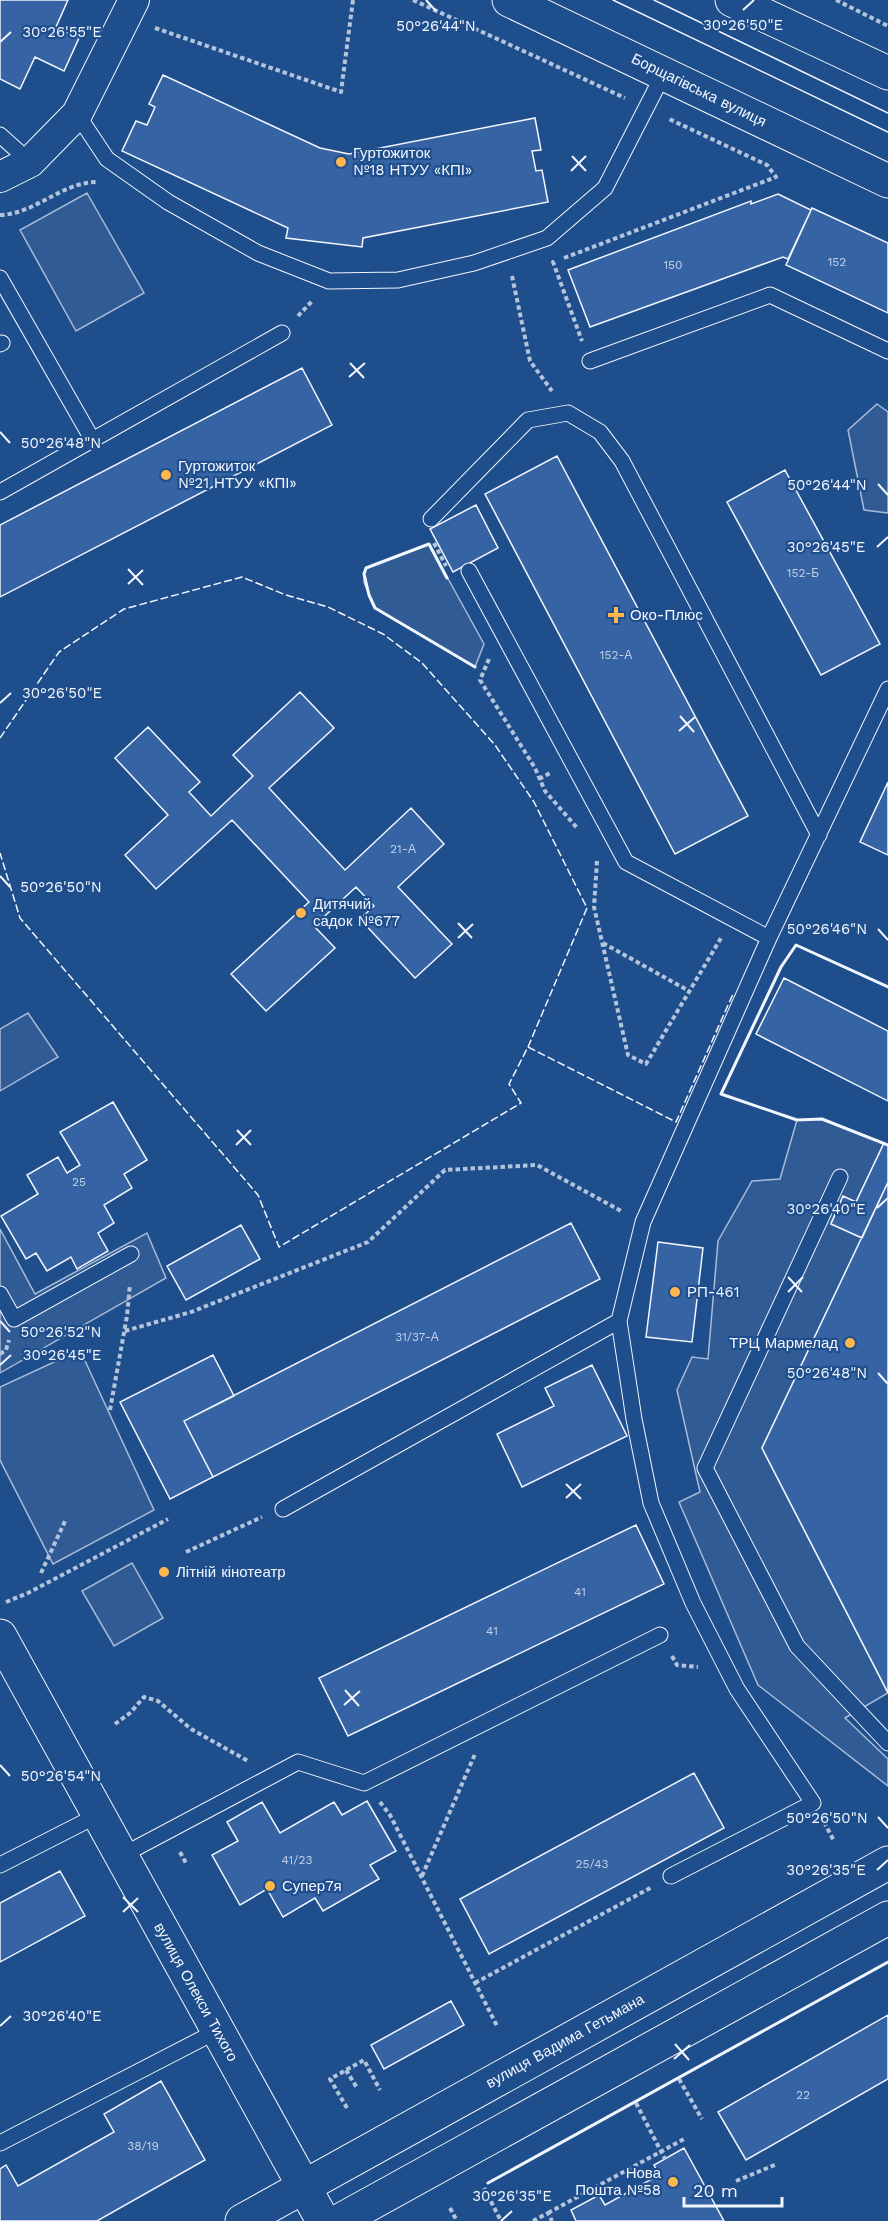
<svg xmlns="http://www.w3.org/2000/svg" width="888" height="2221" font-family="'Work Sans',sans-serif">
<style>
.built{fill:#305b95;stroke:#a8bbd7;stroke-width:1.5}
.building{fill:#3563a3;stroke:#f2f6ff;stroke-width:1.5}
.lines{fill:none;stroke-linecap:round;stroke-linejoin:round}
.service-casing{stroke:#f2f6ff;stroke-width:17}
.minor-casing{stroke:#f2f6ff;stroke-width:32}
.tertiary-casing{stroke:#f2f6ff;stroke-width:35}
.primary-casing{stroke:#f2f6ff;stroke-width:35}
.path{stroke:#b3c4dc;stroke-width:4;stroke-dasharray:4.5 3;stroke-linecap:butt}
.service{stroke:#1f4e8c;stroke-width:15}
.minor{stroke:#1f4e8c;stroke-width:30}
.tertiary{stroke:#1f4e8c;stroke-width:33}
.primary{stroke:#1f4e8c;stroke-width:33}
.tram{stroke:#f2f6ff;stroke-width:1.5}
.fence{stroke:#f2f6ff;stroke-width:1.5;stroke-dasharray:8 3;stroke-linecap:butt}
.wall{stroke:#f2f6ff;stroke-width:3}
.ticks{fill:none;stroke:#f2f6ff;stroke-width:2}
.poi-dot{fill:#ffb74d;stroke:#1f4e8c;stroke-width:2}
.labels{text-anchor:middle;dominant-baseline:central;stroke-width:4.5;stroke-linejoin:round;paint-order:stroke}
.number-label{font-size:12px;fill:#c3d1e8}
.street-label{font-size:15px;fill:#f2f6ff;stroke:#1f4e8c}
.poi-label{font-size:15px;fill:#f2f6ff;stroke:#1f4e8c;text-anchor:start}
.ticks-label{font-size:15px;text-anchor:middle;fill:#f2f6ff;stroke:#1f4e8c;stroke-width:4.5;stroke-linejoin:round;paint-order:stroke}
</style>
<rect width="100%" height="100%" fill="#1f4e8c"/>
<!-- built -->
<path class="built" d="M87 193 144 293 76 331 20 230Z
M877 404 888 412V513L864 510 848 430Z
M429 544 484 644 475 667 375 608 369 595 364 582V574L366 568Z
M28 1013 58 1057 0 1091V1029Z
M822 1119 884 1143 856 1202 843 1197 831 1223 862 1238 762 1448 888 1693 845 1718 888 1759V1786L758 1685 679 1502 700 1492 677 1390 692 1357 708 1359 718 1241 752 1181 780 1179 797 1120Z
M0 1229 35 1294 147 1233 166 1278 0 1373Z
M80 1350 154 1510 53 1564 0 1460V1387Z
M132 1563 163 1618 114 1646 82 1591Z"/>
<!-- building -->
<path class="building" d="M0 0H68L56 27 79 38 64 71 35 57 20 89 0 79Z
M163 75 320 148 349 154 535 118 541 150 532 151 536 171 542 170 548 202 363 238 362 247 286 238 288 228 122 151 136 121 147 125 155 107 149 104Z
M778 194 811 210 788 259 783 257 590 327 568 270 751 201V204Z
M812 208 888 243V313L786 265Z
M302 368 332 425 0 597V525Z
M557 456 748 816 675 854 485 494Z
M785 470 880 644 821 675 727 502Z
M476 505 498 548 453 572 430 529Z
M300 692 334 728 269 788 345 870 411 808 444 844 398 887 452 944 415 978 360 919 374 906 356 887 314 926 335 948 266 1011 231 974 309 902 232 820 156 889 125 855 168 815 115 758 148 727 200 782 189 792 211 816 253 776 233 755Z
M888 782V855L860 842Z
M784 978 888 1031V1101L756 1034Z
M113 1102 147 1160 124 1174 132 1188 104 1205 114 1223 98 1233 108 1251 77 1269 71 1257 47 1271 36 1253 26 1259 1 1216 38 1194 27 1175 58 1157 67 1173 80 1165 60 1132Z
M884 1143 888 1145V1182L862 1238 831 1224 843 1196 856 1202Z
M888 1182V1693L762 1448Z
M571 1223 600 1279 213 1477 184 1421Z
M241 1225 260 1259 186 1300 167 1266Z
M658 1242 703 1248 692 1342 646 1337Z
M213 1355 234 1396 184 1421 213 1477 170 1499 120 1402Z
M592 1365 627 1436 522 1487 497 1434 554 1406 545 1388Z
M636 1525 664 1584 348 1736 319 1678Z
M694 1773 724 1828 489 1954 460 1899Z
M367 1801 396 1851 370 1865 379 1879 323 1911 315 1898 283 1917 267 1889 240 1905 212 1855 238 1841 227 1822 262 1802 280 1833 334 1802 342 1815Z
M60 1871 85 1916 0 1962V1903Z
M451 2001 464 2025 384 2069 371 2045Z
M888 2015V2079L746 2160 718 2112Z
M161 2081 205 2160 97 2221H0V2169L6 2165 18 2186 114 2132 104 2114Z
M684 2148 724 2221H576L571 2210 599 2195 605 2205 659 2175 654 2165Z"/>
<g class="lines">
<defs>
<path id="service" d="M77 114 107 159 168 202 258 253 329 281 398 280 474 263 547 238 605 188 664 73
M0 135 30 162
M0 278 92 439
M0 344 2 343
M590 361 770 295 888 351
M0 492 282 333
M431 519 528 420 568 413 600 432 622 461 819 835
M469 571 626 862 769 938
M840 1177 705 1468 797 1646 888 1743
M0 1294 14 1319 131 1254
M619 1321 634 1419 651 1503 693 1603 737 1689 813 1803 671 1876
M283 1509 619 1321 643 1222 769 938 888 689
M121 1856 298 1762 364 1783 660 1635
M0 1865 98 1815
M0 2143 217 2031"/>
<path id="minor" d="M0 177 30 162 77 114 134 0"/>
<path id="tertiary" d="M0 1636 323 2221"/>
<path id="primary" d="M509 0 888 181
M732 0 888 73
M242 2221 888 1863
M339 2221 888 1918"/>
</defs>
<!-- service casing -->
<use href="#service" class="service-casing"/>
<!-- minor casing -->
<use href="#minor" class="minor-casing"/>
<!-- tertiary casing -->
<use href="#tertiary" class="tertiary-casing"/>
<!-- primary casing -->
<use href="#primary" class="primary-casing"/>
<!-- path -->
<path class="path" d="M413 0 625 98
M836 0 888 26
M155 28 341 92 353 0
M0 215C35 214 62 182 97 182
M564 258 776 177 767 165 667 118
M554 262H553L582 341
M512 276 530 361 552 391
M298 316 313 300
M434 543 446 566
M489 659 480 680 535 768 545 791 578 829
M539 779 552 772
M597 861 594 907 628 1055 646 1064 721 938
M603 943 689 991
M125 1331 191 1312 368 1242 445 1170 537 1165 623 1212
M0 1354 6 1350 9 1340
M110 1410 127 1316 130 1284
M186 1552 262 1517
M41 1573 66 1519
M6 1602 28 1593 168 1519
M672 1656 677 1665 698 1667
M115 1724 130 1713 144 1697 158 1701 191 1729 248 1761
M380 1802 390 1815 497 2026
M824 1822 834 1841
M180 1852 187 1865
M422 1876 475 1754
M475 1983 652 1887
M346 2070 357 2088
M679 2079 702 2119
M636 2103 665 2159
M347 2108 330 2079 364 2060 380 2090
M736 2181 777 2164
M484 2188 501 2221
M450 2208 457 2221
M548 2213 684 2139
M533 2221 548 2213 552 2221"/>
<!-- service -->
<use href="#service" class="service"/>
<!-- minor -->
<use href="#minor" class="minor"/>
<!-- tertiary -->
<use href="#tertiary" class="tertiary"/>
<!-- primary -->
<use href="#primary" class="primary"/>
<!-- tram -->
<path class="tram" d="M613 0 888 132
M654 0 888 113"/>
<!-- fence -->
<path class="fence" d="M0 738 59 652 124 609 242 577 286 595 328 607 383 634 422 663 495 745 534 802 587 908 528 1047 509 1084 521 1103 279 1247 258 1195 20 918 0 853
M528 1047 676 1122 733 994"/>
<!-- wall -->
<path class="wall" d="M447 578 429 544 366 568 364 574 369 595 375 608 475 667
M888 987 796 945 781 967 721 1094 797 1120 822 1119 888 1145
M488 2183 888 1962"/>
</g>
<!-- ticks -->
<path class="ticks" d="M426 0 436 11M743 10 754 0M0 42 11 32M572 156 586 171M571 171 586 156M350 363 364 378M349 377 365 363M0 432 10 443M878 484 888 495M877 547 888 537M128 569 143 585M128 584 143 570M0 703 11 693M680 716 694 732M679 731 695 717M0 876 10 887M458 923 472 938M878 929 888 940M458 938 473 924M237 1130 251 1145M236 1145 251 1130M877 1208 888 1198M788 1277 802 1292M788 1292 803 1277M0 1321 10 1332M0 1365 11 1355M878 1373 888 1384M566 1484 581 1499M566 1498 581 1484M345 1690 359 1706M344 1705 360 1691M0 1765 10 1776M878 1817 888 1828M877 1870 888 1860M123 1897 138 1912M123 1912 138 1898M0 2026 11 2016M675 2044 689 2060M674 2059 690 2045M501 2221 512 2211"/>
<!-- markers -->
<g class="poi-dot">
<circle cx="341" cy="162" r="6"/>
<circle cx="166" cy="475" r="6"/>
<path d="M613 606h6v6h6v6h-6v6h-6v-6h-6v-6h6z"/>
<circle cx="301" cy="913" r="6"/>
<circle cx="675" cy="1292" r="6"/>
<circle cx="850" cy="1343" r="6"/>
<circle cx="164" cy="1572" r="6"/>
<circle cx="270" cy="1886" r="6"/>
<circle cx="673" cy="2182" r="6"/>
</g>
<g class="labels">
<!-- number labels -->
<g class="number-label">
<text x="837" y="262">152</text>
<text x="673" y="265">150</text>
<text x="803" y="573">152-Б</text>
<text x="616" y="655">152-А</text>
<text x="403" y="849">21-А</text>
<text x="79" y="1182">25</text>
<text x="417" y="1337">31/37-А</text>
<text x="580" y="1592">41</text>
<text x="492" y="1631">41</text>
<text x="297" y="1860">41/23</text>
<text x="592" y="1864">25/43</text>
<text x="803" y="2095">22</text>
<text x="143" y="2146">38/19</text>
</g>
<!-- street labels -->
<g class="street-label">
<text transform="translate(699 90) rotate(26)">Борщагівська вулиця</text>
<text transform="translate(196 1992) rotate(61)">вулиця Олекси Тихого</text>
<text transform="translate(565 2041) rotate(-29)">вулиця Вадима Гетьмана</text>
</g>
<!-- poi labels -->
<g class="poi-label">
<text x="353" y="153">Гуртожиток<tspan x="353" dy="17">№18 НТУУ «КПІ»</tspan></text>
<text x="178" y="466">Гуртожиток<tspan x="178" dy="17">№21 НТУУ «КПІ»</tspan></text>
<text x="630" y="615">Око-Плюс</text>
<text x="313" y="904">Дитячий<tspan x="313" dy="17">садок №677</tspan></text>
<text x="687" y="1292">РП-461</text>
<text x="838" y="1343" text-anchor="end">ТРЦ Мармелад</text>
<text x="176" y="1572">Літній кінотеатр</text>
<text x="282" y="1886">Супер7я</text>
<text x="661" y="2173" text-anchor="end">Нова<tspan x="661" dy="17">Пошта №58</tspan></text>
</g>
</g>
<g class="ticks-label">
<text x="743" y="30">30°26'50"E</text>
<text x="436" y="31">50°26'44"N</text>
<text x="62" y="37">30°26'55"E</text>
<text x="61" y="448">50°26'48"N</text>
<text x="827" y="490">50°26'44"N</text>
<text x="826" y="552">30°26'45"E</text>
<text x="62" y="698">30°26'50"E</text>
<text x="61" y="892">50°26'50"N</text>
<text x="827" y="934">50°26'46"N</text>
<text x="826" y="1214">30°26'40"E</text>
<text x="61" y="1337">50°26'52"N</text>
<text x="62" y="1360">30°26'45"E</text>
<text x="827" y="1378">50°26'48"N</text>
<text x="61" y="1781">50°26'54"N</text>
<text x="827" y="1823">50°26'50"N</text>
<text x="826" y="1875">30°26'35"E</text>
<text x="62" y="2021">30°26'40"E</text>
<text x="512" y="2201">30°26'35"E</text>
</g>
<!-- scale -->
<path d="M684 2197v9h98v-9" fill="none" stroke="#f2f6ff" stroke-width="3"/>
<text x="693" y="2197" font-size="18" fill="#f2f6ff" stroke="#1f4e8c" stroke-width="4.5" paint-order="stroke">20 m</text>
</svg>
